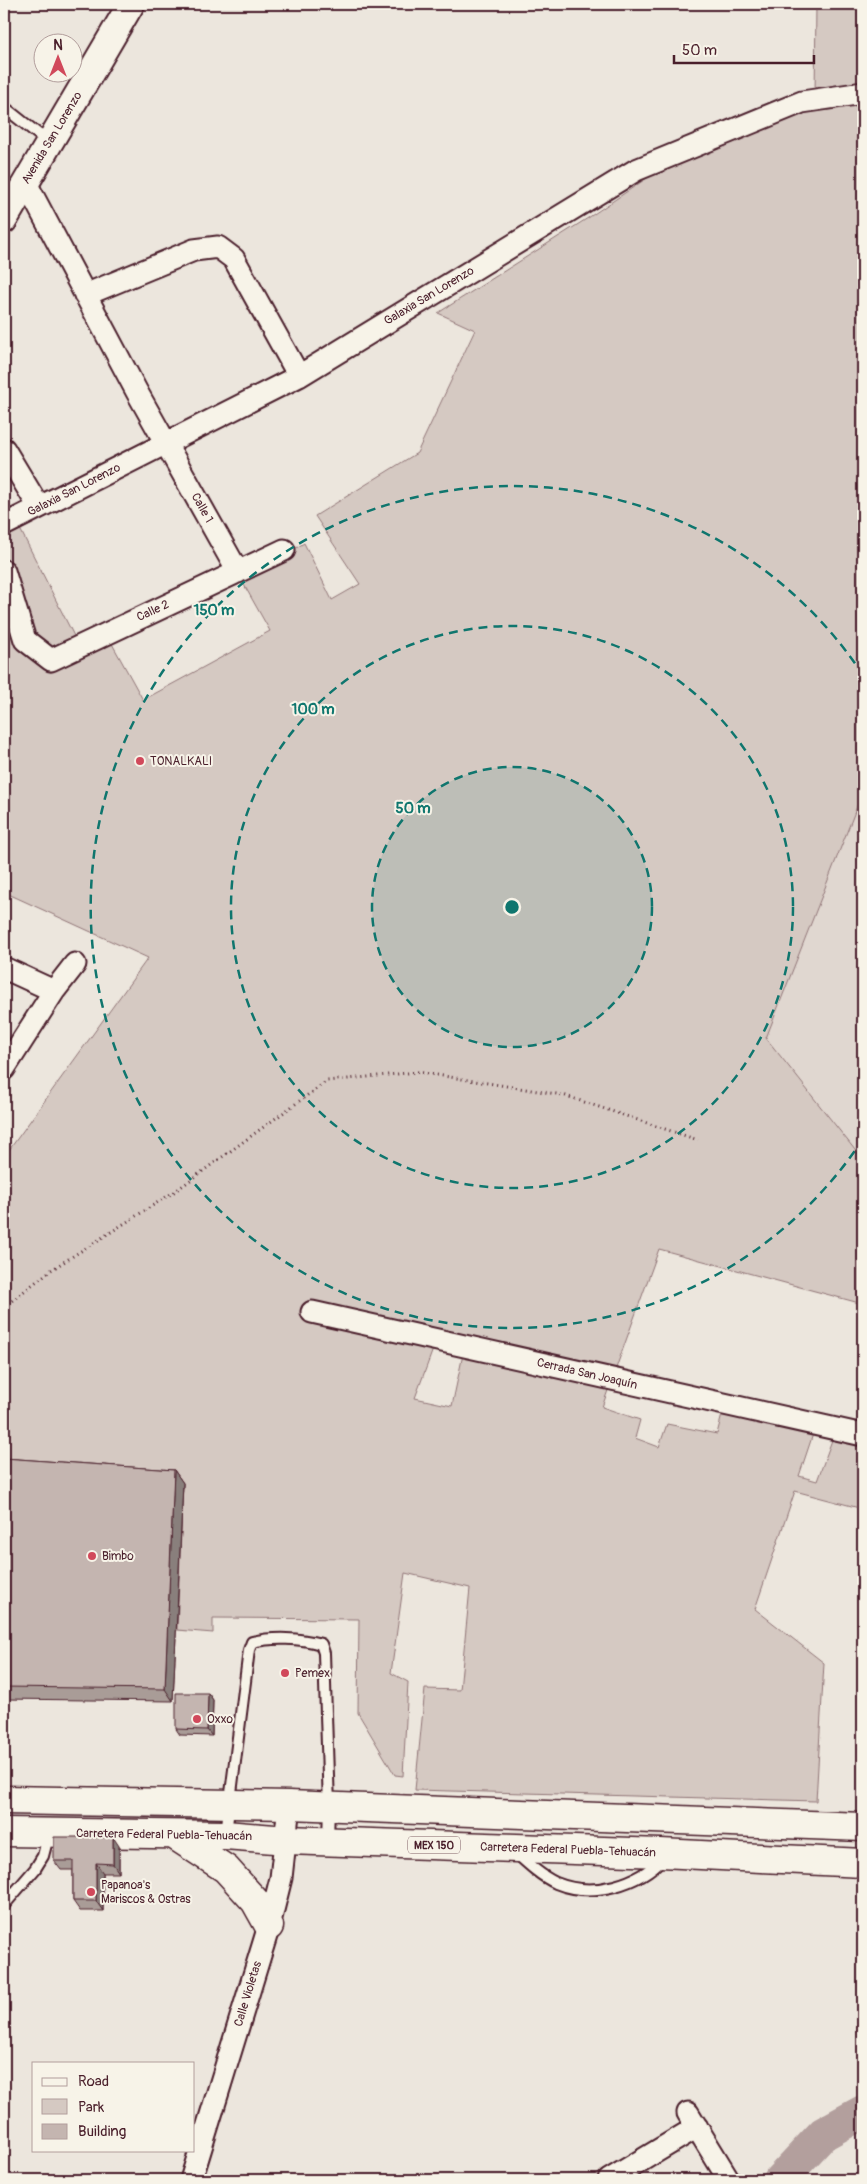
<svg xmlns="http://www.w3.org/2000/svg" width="867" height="2184" font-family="Pangolin,sans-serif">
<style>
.built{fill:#e0d7d0}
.green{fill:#d5c9c2;stroke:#907476;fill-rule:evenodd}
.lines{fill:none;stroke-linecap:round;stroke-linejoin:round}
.river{stroke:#b39f9d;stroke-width:34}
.service-casing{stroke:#4a1f2b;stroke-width:14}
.minor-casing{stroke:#4a1f2b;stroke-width:25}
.tertiary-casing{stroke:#4a1f2b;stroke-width:30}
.primary-casing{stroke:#4a1f2b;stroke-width:31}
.path{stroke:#4a1f2b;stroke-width:3;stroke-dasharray:1 4;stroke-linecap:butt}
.service{stroke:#f7f3e8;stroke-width:10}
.minor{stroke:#f7f3e8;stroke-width:21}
.tertiary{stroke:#f7f3e8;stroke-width:26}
.primary{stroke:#f7f3e8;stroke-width:28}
.wall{fill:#a99c97;stroke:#4a1f2b}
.shaded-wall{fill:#897f7b;stroke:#4a1f2b}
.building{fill:#c4b5b0;stroke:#4a1f2b}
.ring{fill:none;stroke:#0f766e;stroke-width:2.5;stroke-dasharray:9 6}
.poi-dot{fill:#d1495b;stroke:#f7f3e8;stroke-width:2}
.labels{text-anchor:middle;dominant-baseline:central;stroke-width:4;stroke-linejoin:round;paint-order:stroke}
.shield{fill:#f7f3e8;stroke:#7e5f64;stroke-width:1}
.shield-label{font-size:11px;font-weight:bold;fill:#4a1f2b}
.street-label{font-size:12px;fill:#4a1f2b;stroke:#f7f3e8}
.poi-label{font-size:12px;fill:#4a1f2b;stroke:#f7f3e8;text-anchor:start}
.centre{fill:#0f766e;stroke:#f7f3e8;stroke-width:2.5}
.ring-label{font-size:15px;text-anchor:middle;font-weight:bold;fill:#0f766e;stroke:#f7f3e8;stroke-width:4;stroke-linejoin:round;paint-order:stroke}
</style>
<rect width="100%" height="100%" fill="#ece6dd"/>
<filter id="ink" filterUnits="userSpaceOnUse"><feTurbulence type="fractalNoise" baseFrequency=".02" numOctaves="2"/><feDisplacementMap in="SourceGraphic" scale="10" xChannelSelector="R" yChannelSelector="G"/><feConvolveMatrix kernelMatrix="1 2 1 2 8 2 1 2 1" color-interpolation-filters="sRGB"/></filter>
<g filter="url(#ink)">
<!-- built -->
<path class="built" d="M863 791V1160L766 1038Z"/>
<!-- green -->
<path class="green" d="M816 4H863V89L815 97Z
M863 95V791L766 1038 863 1160V1304L659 1249 602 1407 640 1420 635 1438 659 1447 667 1424 717 1434 726 1399 863 1431V1509L795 1491 755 1609 824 1663 816 1801 415 1790 425 1689 460 1690 470 1588 405 1573 391 1673 408 1682 403 1776 395 1775 358 1713 359 1619 213 1618V1633L177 1630 183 1483 4 1470V1157L148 958 4 892V528L16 521 75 638 105 631 143 700 270 631 243 583 304 543 332 600 360 584 315 516 417 453 475 330 438 313 588 218 700 142ZM439 1333 466 1340 452 1406 415 1398ZM813 1434 832 1440 817 1481 799 1476Z"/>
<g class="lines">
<!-- river -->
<path class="river" d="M780 2180 823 2134 863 2112"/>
<defs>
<path id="service" d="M4 107 48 142
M226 1833 249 1650 252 1642C273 1637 300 1638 321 1644L324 1653 329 1806 328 1840
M516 1853C528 1864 541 1876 556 1883 593 1898 638 1885 664 1857
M4 1905 35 1869 43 1856 49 1833"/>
<path id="minor" d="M26 183 137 392 238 572
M85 295 194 250 218 247 234 259 299 376
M4 449 39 507
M4 525 299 376 636 170 802 102 863 93
M4 571 25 640 51 660 284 550
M4 968 54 991
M4 1069 54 991 75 964
M312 1312 863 1435
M688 2113 729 2180
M191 2180 269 1926 281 1878 289 1805
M609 2180 697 2127"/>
<path id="tertiary" d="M4 220 131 4"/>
<path id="primary" d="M4 1800 289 1805 863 1827
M4 1832 225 1835 287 1840 661 1853 863 1863
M174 1835 226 1869 255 1901 269 1926"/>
</defs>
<!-- service casing -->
<use href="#service" class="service-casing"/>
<!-- minor casing -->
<use href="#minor" class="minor-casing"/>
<!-- tertiary casing -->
<use href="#tertiary" class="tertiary-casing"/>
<!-- primary casing -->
<use href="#primary" class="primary-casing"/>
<!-- path -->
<path class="path" d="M4 1307 51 1270 174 1192 327 1081 418 1072 563 1095 698 1140"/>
<!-- service -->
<use href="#service" class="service"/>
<!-- minor -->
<use href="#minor" class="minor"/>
<!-- tertiary -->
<use href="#tertiary" class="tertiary"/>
<!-- primary -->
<use href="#primary" class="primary"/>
</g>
<!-- wall -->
<path class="wall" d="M4 1458 174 1470 183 1483 173 1701 4 1699Z
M208 1693 213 1700 212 1736 180 1735 176 1729Z
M119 1846V1873H103V1911H80L73 1901V1870H61L54 1861Z"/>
<!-- shaded-wall -->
<path class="shaded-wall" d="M174 1470 183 1483 173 1701 165 1689Z
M208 1693 213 1700 212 1736 207 1730Z
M113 1837 119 1846V1873L113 1864Z
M96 1863 103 1873V1911L96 1901Z"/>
<!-- building -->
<path class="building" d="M4 1458 174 1470 165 1689 4 1687Z
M176 1693H208L207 1730 176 1729Z
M54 1837H113V1864L96 1863V1901H73V1861H54Z"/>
</g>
<!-- distance rings -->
<circle cx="512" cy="907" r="140" fill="#0f766e" fill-opacity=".12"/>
<g class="ring">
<circle cx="512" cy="907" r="140"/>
<circle cx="512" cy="907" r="281"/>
<path d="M863 1139A421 421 0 1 1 863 675"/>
</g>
<!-- markers -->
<g class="poi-dot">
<circle cx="140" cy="761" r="5"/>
<circle cx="92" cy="1556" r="5"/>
<circle cx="285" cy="1673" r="5"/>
<circle cx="197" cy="1719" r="5"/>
<circle cx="91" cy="1892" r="5"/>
</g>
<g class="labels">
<!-- shield labels -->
<rect class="shield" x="408" y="1836.5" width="52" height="17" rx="4"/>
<g class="shield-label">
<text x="434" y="1845">MEX 150</text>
</g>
<!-- street labels -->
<g class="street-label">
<text transform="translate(52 138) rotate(-59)">Avenida San Lorenzo</text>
<text transform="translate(429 296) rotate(-31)">Galaxia San Lorenzo</text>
<text transform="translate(74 490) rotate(-27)">Galaxia San Lorenzo</text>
<text transform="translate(202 508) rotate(61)">Calle 1</text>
<text transform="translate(153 611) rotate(-25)">Calle 2</text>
<text transform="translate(587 1374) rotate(13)">Cerrada San Joaquín</text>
<text transform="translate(164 1835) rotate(1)">Carretera Federal Puebla-Tehuacán</text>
<text transform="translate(568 1850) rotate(2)">Carretera Federal Puebla-Tehuacán</text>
<text transform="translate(248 1994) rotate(-73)">Calle Violetas</text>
</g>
<!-- poi labels -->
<g class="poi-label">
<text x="150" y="761">TONALKALI</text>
<text x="102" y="1556">Bimbo</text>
<text x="295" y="1673">Pemex</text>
<text x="207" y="1719">Oxxo</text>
<text x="101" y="1885">Papanoa's<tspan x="101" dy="14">Mariscos &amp; Ostras</tspan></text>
</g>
</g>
<circle cx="512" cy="907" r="8" class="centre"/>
<g class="ring-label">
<text x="214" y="615">150 m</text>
<text x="313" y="714">100 m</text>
<text x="413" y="813">50 m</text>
</g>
<!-- margin -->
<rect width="867" height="2184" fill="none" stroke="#f7f3e8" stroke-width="20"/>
<rect x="10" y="10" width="847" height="2164" fill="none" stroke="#4a1f2b" stroke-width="2" filter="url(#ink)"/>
<!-- legend -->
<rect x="32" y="2062" width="162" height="90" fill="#f7f3e8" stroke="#b29e9c"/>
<rect x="42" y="2078" width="25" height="8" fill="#f7f3e8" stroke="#b29e9c"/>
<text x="78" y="2086" font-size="15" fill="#4a1f2b">Road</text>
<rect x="42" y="2099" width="25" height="15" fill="#d5c9c2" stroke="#b29e9c"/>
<text x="78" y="2112" font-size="15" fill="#4a1f2b">Park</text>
<rect x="42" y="2124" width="25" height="15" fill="#c4b5b0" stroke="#b29e9c"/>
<text x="78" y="2136" font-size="15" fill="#4a1f2b">Building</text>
<!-- north arrow -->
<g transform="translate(58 58)"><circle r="24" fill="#f7f3e8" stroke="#b29e9c"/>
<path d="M0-4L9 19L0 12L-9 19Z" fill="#d1495b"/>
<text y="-8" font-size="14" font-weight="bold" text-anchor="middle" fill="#4a1f2b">N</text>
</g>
<!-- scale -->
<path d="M674 55v8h140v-8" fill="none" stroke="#4a1f2b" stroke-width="2.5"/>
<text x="682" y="55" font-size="15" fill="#4a1f2b" stroke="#f7f3e8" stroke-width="4" paint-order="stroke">50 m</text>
</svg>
